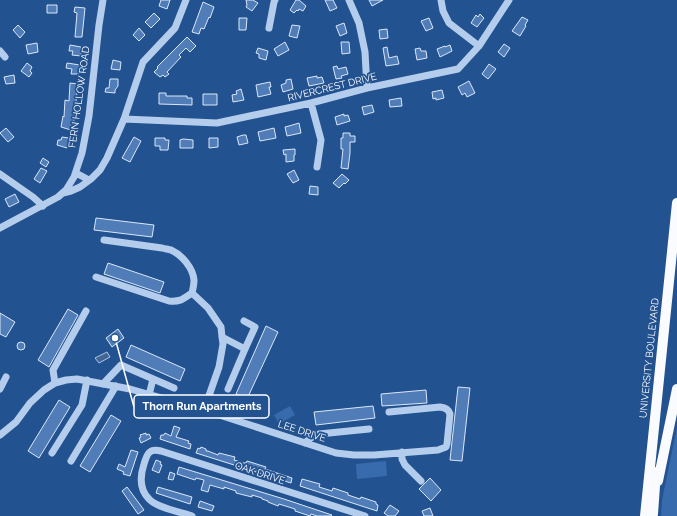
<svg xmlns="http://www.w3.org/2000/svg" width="677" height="516" font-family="Raleway,sans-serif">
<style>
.green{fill:#376bad}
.water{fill:#446591;stroke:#a8c7ed}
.building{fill:#507db8;stroke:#d9e7f9}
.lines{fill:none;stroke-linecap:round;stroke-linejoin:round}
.minor{stroke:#b4cdec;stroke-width:7}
.major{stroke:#f9fbff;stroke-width:10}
.labels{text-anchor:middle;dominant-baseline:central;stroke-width:3.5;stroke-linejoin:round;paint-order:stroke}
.street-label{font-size:10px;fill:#fff;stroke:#235290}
.leader{fill:none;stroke:#fff;stroke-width:1.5}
.callout-dot{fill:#fff;stroke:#235290;stroke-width:1.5}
.callout{fill:#235290;stroke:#fff;stroke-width:1.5}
.callout-label{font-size:11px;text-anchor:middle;font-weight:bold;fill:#fff}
</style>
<rect width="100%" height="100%" fill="#235290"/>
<!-- green -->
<path class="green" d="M290 406 295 415 279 424 274 415Z
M677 427V516H661L662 500Z
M386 461 387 476 357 479 356 464Z"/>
<!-- water -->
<path class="water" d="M107 352 110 357 99 363 95 358Z"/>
<!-- building -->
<path class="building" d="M161 0H170L167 9 159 6Z
M246 0H253L258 3 252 11 246 7 247 5Z
M296 0H299L306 6 303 11 299 9 298 11 297 10 294 13 290 10Z
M325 0H333L337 8 330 11Z
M369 0H383L372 6Z
M203 2 214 7 210 18 209 17 204 29 201 28 199 34 192 32Z
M47 5H57V13H47Z
M75 7 85 8 82 37H75L77 13 74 12Z
M154 13 160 19 151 28 145 22Z
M480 14 484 18 477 27 471 23 476 15 478 17Z
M522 17 528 20 525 25 526 26 520 36 512 31Z
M239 18H247L246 30H239Z
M429 18 433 28 426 31 421 21Z
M344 23 347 33 340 36 336 26Z
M18 25 25 32 20 38 13 30Z
M292 25 300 26 297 38 289 36Z
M139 28 145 35 139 41 133 35Z
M387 29 388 38 380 39 379 30Z
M187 37 196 46 190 52 186 48 179 55 181 57 167 72 169 74 165 77 163 75 160 77 154 72 158 68 157 67Z
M285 42 289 50 278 56 274 49Z
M341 42H349L350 53 342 54Z
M37 43 38 52 28 54 26 45Z
M504 44 510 48 504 57 498 52Z
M70 45 81 47V56L72 55 73 51H69Z
M450 45 452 51 440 57 437 49 445 46V47Z
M387 47 389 58 397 56 399 64 386 66 383 48Z
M258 48 268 51 266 60 259 58V54L256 53Z
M420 48 421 51H426L427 58 417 60 415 49Z
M113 60 121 62 120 70 111 69Z
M27 63 32 67 30 71 32 73 29 77 21 71Z
M67 63 80 65 79 74H71L72 69 66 68Z
M489 64 496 69 488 79 482 74Z
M337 66 338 69 346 67 348 74 341 76 342 78 336 79 333 67Z
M14 75 15 83 6 84 4 77Z
M317 76V78L322 77 324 83 309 86 307 78Z
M110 79H118V86L115 90V93L105 92 106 88H109Z
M291 79 293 89 283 92 281 85 286 83V80Z
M469 81 475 93 467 97 465 93 462 95 458 87Z
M270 82 271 87H269L271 94 258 97 256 85Z
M70 83 78 84 74 120 71 130 61 127 63 116 64 117 65 100 69 101Z
M241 89 244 100 233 102 232 95 237 94 236 91Z
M442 90 444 98 436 100V98L433 99 432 92Z
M159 93H166V96H187V98H192V105L159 104Z
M203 94H217V105H203Z
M401 98 402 106 390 107 389 100Z
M372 105 374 112 364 115 362 107Z
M344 114V116L348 115 350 121 337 125 335 117Z
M299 123 301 133 287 136 285 127 289 126Z
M6 128 14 137 8 142 0 133Z
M274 128 276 138 260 141 258 132Z
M343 133H350V136H355V142H350V153L348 169 341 168 343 149H341V138H343Z
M243 135H246L248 143 239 145 237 137Z
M62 137 69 138 67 148 57 145 58 140H61Z
M134 137 141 141 130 162 122 158Z
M155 138H165V140H169L168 150H160V146H155Z
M209 138H218V147L209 148Z
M183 139 193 140V148H180V140Z
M295 149V155H294V161L286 162V154L284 155 283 150Z
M43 158 49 162 46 167 40 163Z
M41 168 47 171 40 183 34 179Z
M294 170 299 180 293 183 287 174Z
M342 174 349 180 345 184 344 183 339 188 333 183Z
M310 186 318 187V195L309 194Z
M15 194 19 202 9 207 5 199Z
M96 218 154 225 152 237 94 230Z
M108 263 164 282 160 293 104 274Z
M68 309 78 315 49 367 38 360Z
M0 313 15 322 6 337 0 334Z
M266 326 278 332 247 399 236 394Z
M118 329 124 338 112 347 106 338Z
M17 346a4 4 0 1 1 8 0a4 4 0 1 1-8 0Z
M131 345 185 369 180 381 126 357Z
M458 387 470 388 462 461 450 460Z
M426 390 427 403 382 406 381 394Z
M59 400 70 407 39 458 28 451Z
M373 406 375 418 316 425 314 412Z
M111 415 121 421 90 472 80 466Z
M174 426 180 428 176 437 189 441 188 443 191 444 190 449 160 439 161 435H164L165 433 171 436Z
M146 433V435L149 434 151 438 141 443 139 438 141 437 140 435Z
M201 447 206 449V451H208L218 455 219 453 235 457 234 460 244 463H246L247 461 266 467 265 469 292 478 291 483 196 453 198 448 200 449Z
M131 450 138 452 130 476 123 474 124 472 117 469 119 464 125 467Z
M156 460 161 462 160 464 162 465 159 473 152 470Z
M179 467 284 499 332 515 331 516H317L311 514 310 516 295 511V509L279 504 278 506 268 502V501L262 499V498L252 495V497L236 493V491L224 487V489L210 485 208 492 201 490 204 480 196 478 195 480 177 474Z
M170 472 175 474 173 480 168 479Z
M430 478 441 490 431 501 419 489Z
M302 479 320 484 319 487 332 491 333 488 348 493V495L360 499 361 497 376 502V504L378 505 377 511 300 486Z
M127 487 144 510 138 514 122 491Z
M158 487 192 497 190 504 156 493Z
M200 501 214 506 212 511 198 507Z
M390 505 399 511 395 516H388L384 513Z
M430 508 433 516H424L422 511Z"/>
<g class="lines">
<!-- minor -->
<path class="minor" d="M349 0 359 23 365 52 367 88
M441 0 443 11 449 23 479 46
M269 28 274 2 275 0
M0 51 5 57
M311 103 321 140 317 167
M124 119 217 123 311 103 367 88 458 69 479 46 509 0
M76 173 89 180
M0 174 33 197 43 206
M63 193 71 191 80 187 91 179 100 170 107 158 124 119 143 62 175 28 186 0
M0 228 58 197 66 190 74 177 82 153 89 116 99 25 103 0
M96 277 169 301C181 302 183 299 192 293 193 289 194 284 194 280 193 268 182 255 171 250 169 249 165 249 162 248L104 240
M192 293 208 308 221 327 222 337 223 344 219 367 204 410
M244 321 255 327 245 349
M222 337 245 349 228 389
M55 383 53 370 86 311
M103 384 121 365 174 388
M0 389 6 377
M149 395 153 379
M0 435 16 422 30 403 44 390 55 383 66 380 77 379 130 389 204 410 336 453 354 455H374L438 450 446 447 447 444 450 414C448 409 446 408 440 407L389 412
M305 443 313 436 319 434 369 429
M402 452V459L405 465 421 481
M52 453 82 405 87 380
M71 461 116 386
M192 516C181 512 157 508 149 499 139 489 140 476 144 464 147 454 149 448 161 451L365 516"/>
<!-- major -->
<path class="major" d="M658 481 677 389
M653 514 656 472
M645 516 677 203"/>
</g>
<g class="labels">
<!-- street labels -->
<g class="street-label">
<text transform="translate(332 87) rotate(-14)">RIVERCREST DRIVE</text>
<text transform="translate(79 97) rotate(-82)">FERN HOLLOW ROAD</text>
<text transform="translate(649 358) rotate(-84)">UNIVERSITY BOULEVARD</text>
<text transform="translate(302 431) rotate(18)">LEE DRIVE</text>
<text transform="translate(260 473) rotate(18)">OAK DRIVE</text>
</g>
</g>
<!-- callouts -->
<path class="leader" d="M115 338L134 407"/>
<circle class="callout-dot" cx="115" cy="338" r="4"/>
<rect class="callout" x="134" y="395" width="135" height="23" rx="4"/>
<g class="callout-label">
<text x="202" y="410">Thorn Run Apartments</text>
</g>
</svg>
